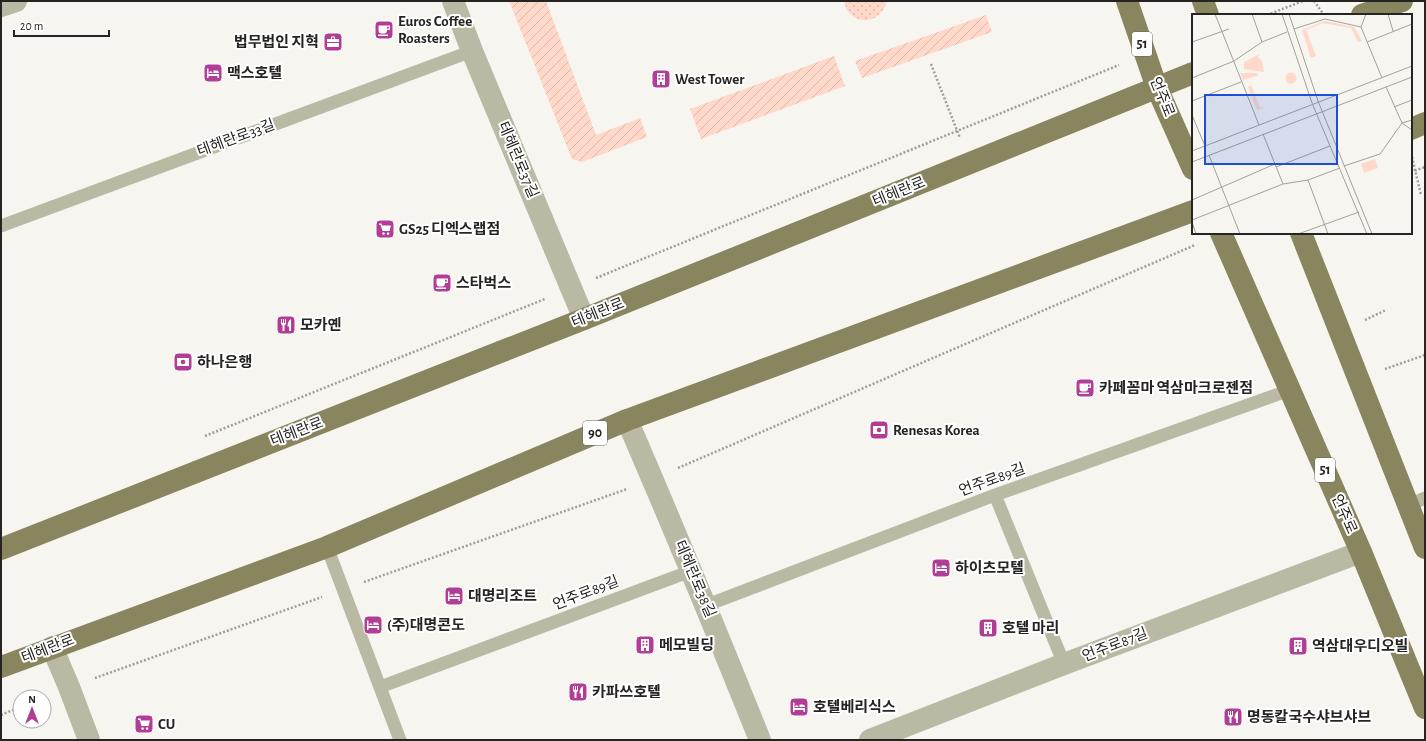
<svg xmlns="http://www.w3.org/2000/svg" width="1426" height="741" font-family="'Alegreya Sans','Noto Sans KR',sans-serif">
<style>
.grass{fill:url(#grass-dots)}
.garden{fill:url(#garden-furrows)}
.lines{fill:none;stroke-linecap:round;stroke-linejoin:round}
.path{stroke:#9f9e9a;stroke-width:2.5;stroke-dasharray:2 2;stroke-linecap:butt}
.lane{stroke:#bab9a4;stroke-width:13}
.street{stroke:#bab9a4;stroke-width:22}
.primary{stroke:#89865f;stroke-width:22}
.labels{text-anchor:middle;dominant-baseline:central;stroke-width:4;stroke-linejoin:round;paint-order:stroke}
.shield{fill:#fff;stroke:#666664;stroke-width:1}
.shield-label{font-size:14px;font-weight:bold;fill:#252422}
.poi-label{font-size:15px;font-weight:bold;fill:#252422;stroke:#fff;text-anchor:start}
.street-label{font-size:15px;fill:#252422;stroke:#fff}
.inset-road{fill:none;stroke:#a3a19e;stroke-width:1}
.view{fill:#1d4ed8;fill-opacity:0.15;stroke:#1d4ed8;stroke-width:2}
.inset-edge{fill:none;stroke:#252422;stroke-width:2}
</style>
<defs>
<pattern id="grass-dots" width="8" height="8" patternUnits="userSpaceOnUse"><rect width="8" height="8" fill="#ffd8ca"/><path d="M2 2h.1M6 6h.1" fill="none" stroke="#dab9ad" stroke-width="1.8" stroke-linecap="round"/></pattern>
<pattern id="garden-furrows" width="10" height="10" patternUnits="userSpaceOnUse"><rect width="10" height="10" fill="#ffd8ca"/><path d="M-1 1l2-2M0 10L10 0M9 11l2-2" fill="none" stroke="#dab9ad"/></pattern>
</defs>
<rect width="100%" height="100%" fill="#f7f5f0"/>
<!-- grass -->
<path class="grass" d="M844 1H887C881 26 849 27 844 1Z"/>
<!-- garden -->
<path class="garden" d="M509 1H546L596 135 640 118 647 137 582 162 572 159Z
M986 15 992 32 862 78 855 61Z
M834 56 845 86 701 139 690 109Z"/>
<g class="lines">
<!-- path -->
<path class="path" d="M1314 1 1324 15
M1267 15 1303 1
M931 64 960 138
M1412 157 1421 195
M1411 172 1425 167
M596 278 1119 65
M1365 320 1386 310
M1385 369 1425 355
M205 436 545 299
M678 468 1195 245
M364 582 627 489
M95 678 322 597
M1 715 20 707"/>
<!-- lane -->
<path class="lane" d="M1 226 472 51
M995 495 1064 664
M1409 505 1425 498
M327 547 400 740
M707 605 995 495 1290 390
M380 687 691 571"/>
<!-- street -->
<path class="street" d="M453 1 472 51 584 319
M1 6 16 1
M627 420C673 526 717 633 760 740
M52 647 69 687 89 740
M870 740 1064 664 1361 552"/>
<!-- primary -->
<path class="primary" d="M1127 1 1157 88 1193 169
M1203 1 1208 15
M1362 15 1402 1
M1411 129 1425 123
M1221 233 1361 552 1425 708
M1301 233 1425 548
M1 549 584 319 1193 73
M1 667 327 547 627 420 1193 211"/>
</g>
<!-- icons -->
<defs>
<symbol id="cafe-square" viewBox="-11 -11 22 22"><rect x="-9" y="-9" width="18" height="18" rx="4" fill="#b13d96" stroke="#fff"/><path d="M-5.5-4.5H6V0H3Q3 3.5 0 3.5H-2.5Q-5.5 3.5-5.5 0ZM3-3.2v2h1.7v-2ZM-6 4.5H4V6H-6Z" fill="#fff"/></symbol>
<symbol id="office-square" viewBox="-11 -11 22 22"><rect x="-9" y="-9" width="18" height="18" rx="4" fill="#b13d96" stroke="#fff"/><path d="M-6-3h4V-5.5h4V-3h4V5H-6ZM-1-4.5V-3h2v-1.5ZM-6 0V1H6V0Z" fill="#fff"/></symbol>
<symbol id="hotel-square" viewBox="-11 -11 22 22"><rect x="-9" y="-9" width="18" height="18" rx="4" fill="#b13d96" stroke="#fff"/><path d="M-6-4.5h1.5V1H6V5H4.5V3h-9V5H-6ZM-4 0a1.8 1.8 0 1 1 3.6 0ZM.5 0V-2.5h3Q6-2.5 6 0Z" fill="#fff"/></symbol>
<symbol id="building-square" viewBox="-11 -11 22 22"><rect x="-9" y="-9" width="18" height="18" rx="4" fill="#b13d96" stroke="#fff"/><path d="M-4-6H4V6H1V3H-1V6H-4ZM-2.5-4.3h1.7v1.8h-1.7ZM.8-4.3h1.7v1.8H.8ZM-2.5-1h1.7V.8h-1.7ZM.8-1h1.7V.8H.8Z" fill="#fff"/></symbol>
<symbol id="supermarket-square" viewBox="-11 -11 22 22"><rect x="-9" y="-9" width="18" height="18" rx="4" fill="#b13d96" stroke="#fff"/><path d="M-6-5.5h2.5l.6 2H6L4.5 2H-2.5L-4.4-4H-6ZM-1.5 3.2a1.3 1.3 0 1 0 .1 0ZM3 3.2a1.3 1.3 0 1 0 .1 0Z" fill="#fff"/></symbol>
<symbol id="restaurant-square" viewBox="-11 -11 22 22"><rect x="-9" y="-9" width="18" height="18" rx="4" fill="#b13d96" stroke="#fff"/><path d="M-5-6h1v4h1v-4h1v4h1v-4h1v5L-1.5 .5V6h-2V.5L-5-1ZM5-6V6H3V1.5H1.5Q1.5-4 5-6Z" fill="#fff"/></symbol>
<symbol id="bank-square" viewBox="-11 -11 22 22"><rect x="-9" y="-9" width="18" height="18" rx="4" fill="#b13d96" stroke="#fff"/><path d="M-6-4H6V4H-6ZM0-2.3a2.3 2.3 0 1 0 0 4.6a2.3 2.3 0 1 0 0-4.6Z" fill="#fff"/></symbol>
</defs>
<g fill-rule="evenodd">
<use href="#cafe-square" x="373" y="19" width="22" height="22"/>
<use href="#office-square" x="322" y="31" width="22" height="22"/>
<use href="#hotel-square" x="202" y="62" width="22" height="22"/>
<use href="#building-square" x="650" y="68" width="22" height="22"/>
<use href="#supermarket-square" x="374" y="218" width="22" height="22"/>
<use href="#cafe-square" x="431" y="272" width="22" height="22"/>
<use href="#restaurant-square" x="275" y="314" width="22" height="22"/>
<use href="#bank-square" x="172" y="351" width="22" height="22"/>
<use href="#cafe-square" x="1074" y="377" width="22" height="22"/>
<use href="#bank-square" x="868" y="419" width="22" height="22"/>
<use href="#hotel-square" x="930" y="557" width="22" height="22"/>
<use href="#hotel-square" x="443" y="585" width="22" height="22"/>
<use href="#hotel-square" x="362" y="614" width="22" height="22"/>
<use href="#building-square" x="977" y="617" width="22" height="22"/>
<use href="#building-square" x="634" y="634" width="22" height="22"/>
<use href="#building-square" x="1287" y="635" width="22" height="22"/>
<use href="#restaurant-square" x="567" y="681" width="22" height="22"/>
<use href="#hotel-square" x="788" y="696" width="22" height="22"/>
<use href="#restaurant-square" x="1222" y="706" width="22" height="22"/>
<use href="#supermarket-square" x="133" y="713" width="22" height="22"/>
</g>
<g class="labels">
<!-- shield labels -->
<g class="shield">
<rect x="1132" y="32" width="20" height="24" rx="3"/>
<rect x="583" y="421" width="24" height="24" rx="3"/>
<rect x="1315" y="458" width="20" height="24" rx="3"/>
</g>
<g class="shield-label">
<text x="1142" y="44">51</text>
<text x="595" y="433">90</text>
<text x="1325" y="470">51</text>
</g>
<!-- poi labels -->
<g class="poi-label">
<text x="398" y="21">Euros Coffee<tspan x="398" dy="17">Roasters</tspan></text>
<text x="319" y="42" text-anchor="end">법무법인 지혁</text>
<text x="227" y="73">맥스호텔</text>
<text x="675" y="79">West Tower</text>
<text x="399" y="229">GS25 디엑스랩점</text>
<text x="456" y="283">스타벅스</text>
<text x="300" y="325">모카옌</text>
<text x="197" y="362">하나은행</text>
<text x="1099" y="388">카페꼼마 역삼마크로젠점</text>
<text x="893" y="430">Renesas Korea</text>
<text x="955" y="568">하이츠모텔</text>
<text x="468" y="596">대명리조트</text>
<text x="387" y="625">(주)대명콘도</text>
<text x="1002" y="628">호텔 마리</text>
<text x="659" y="645">메모빌딩</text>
<text x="1312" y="646">역삼대우디오빌</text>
<text x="592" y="692">카파쓰호텔</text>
<text x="813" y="707">호텔베리식스</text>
<text x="1247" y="717">명동칼국수샤브샤브</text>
<text x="158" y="724">CU</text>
</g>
<!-- street labels -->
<g class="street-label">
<text transform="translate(1162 97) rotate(68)">언주로</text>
<text transform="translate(236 138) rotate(-20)">테헤란로33길</text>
<text transform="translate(518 160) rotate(67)">테헤란로37길</text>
<text transform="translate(899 192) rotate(-22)">테헤란로</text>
<text transform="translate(598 313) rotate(-22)">테헤란로</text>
<text transform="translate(297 432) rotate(-21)">테헤란로</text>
<text transform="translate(992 480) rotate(-20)">언주로89길</text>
<text transform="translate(1344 514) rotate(66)">언주로</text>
<text transform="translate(695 579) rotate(67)">테헤란로38길</text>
<text transform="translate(586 593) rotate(-21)">언주로89길</text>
<text transform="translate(1115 645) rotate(-21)">언주로87길</text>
<text transform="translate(48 649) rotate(-21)">테헤란로</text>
</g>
</g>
<!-- overview -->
<g transform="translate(1192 14)">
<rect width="220" height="220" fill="#f7f5f0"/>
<path d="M183 145 186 154 172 159 169 150Z" fill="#ffd8ca"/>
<path d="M133 7 162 13 170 27 166 28 159 14 131 9 114 16 124 42 119 44 110 16ZM68 40 66 43 70 47 72 58 52 55V48ZM93.5 64a5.5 5.5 0 1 1 11 0a5.5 5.5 0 1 1-11 0ZM48 59H64L67 61 51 66ZM59 71 68 93 72 94 65 96 56 73Z" fill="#ffd8ca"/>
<path class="inset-road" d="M23 0 67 111M60 0 70 28M90 0 120 89 175 220M97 0 126 87 180 220M174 0 169 13 190 64M196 0 201 17M102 15 133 5 169 13M0 28 37 15M175 28 220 10M0 64 42 47 70 28 95 18M194 73 210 109 220 116M0 87 49 68M202 93 220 86M0 101 13 132M71 120 91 170M0 137 220 52M17 141 48 220M0 148 220 63M152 152 188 140 210 109 220 106M84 153 138 132M116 166 136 220M0 186 83 150M0 206 91 170 116 166 148 154M0 208 4 220M106 220 167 198"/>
<path class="view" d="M13 81H145V150H13Z"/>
<rect width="220" height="220" class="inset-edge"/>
</g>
<!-- border -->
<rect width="1426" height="741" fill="none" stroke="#252422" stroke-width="4"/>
<!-- north arrow -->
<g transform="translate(32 709)"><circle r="19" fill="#ffffff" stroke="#a8a7a7"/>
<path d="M0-3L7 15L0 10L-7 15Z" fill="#b13d96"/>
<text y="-6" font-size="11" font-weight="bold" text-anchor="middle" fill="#252422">N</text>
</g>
<!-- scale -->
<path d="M14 30v6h95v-6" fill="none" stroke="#252422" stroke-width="2"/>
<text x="20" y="30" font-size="12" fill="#252422" stroke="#ffffff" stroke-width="3" paint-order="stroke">20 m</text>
</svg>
